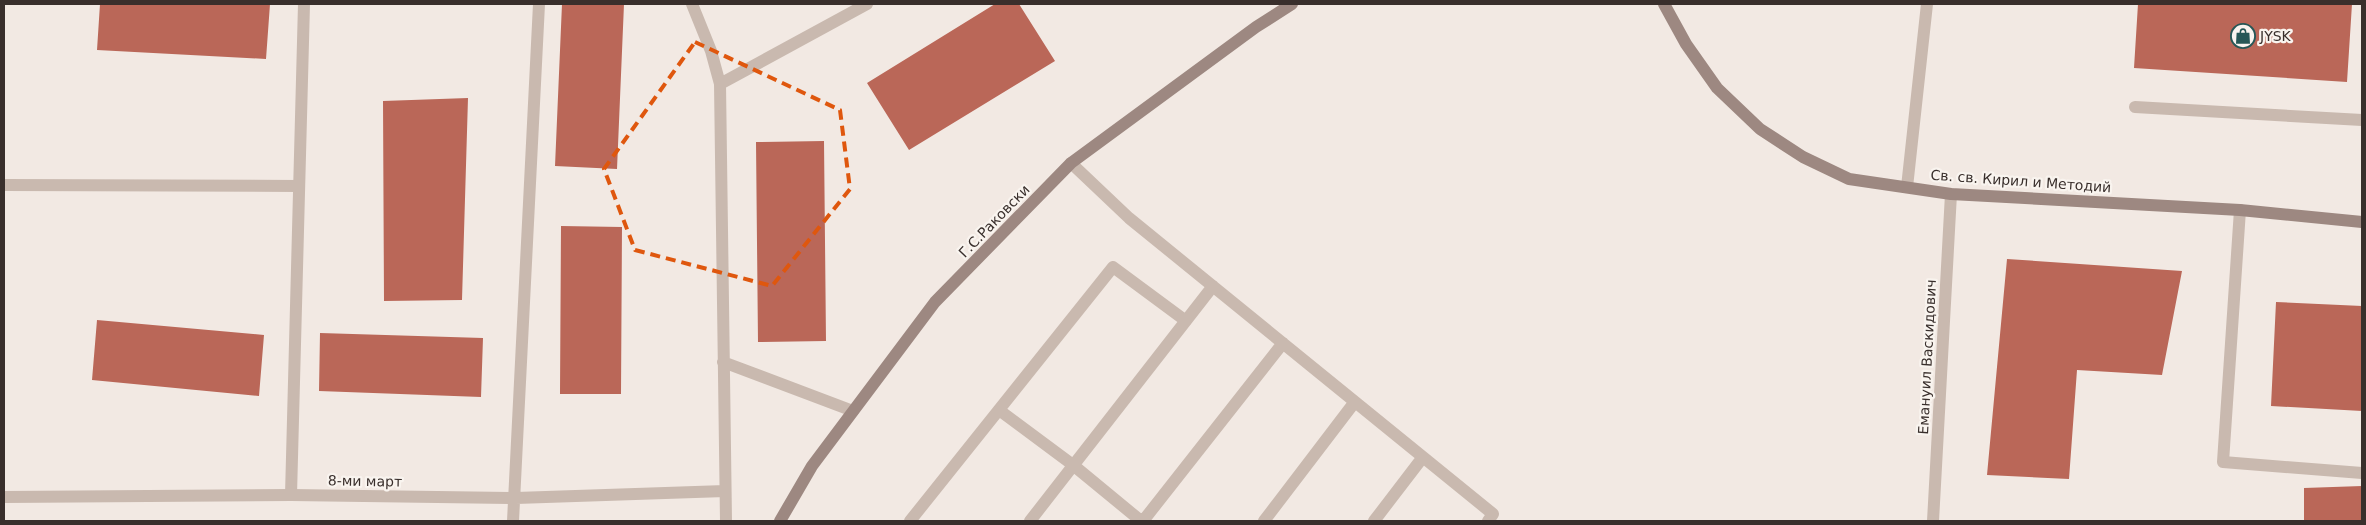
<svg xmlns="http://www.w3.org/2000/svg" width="2366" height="525" font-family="'DejaVu Sans',sans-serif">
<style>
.building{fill:#ba6758}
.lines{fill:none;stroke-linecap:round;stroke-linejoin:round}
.service{stroke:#c9b9af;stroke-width:12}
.minor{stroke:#c9b9af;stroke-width:12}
.tertiary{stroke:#c9b9af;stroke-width:12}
.secondary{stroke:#9d8881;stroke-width:12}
.marked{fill:none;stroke:#df570e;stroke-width:4;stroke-dasharray:10 6;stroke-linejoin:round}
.labels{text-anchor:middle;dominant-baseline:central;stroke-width:4.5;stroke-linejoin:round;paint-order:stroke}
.poi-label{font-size:14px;fill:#392f2c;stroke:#f9f4ef;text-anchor:start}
.street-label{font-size:14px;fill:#392f2c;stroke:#f9f4ef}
</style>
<rect width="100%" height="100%" fill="#f2e9e3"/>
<!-- building -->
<path class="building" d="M100 4H270L266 59 97 50Z
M562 4H624L617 169 555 166Z
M995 4H1019L1055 61 909 150 867 83Z
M2138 4H2352L2347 82 2134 68Z
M468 98 462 300 384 301 383 101Z
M824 141 826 341 758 342 756 142Z
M561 226 622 227 621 394H560Z
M2007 259 2182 271 2162 375 2077 370 2069 479 1987 475Z
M2276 302 2362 306V411L2271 406Z
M97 320 264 335 259 396 92 380Z
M320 333 483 338 481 397 319 391Z
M2362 486V521H2304V488Z"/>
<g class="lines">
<!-- service -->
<path class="service" d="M2135 107 2362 120
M1071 163 1129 218 1493 514 1488 521
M4 185 299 186
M1907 187 1927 4
M2240 210 2223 462 2362 473
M999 410 1073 465 1141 521
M291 495 304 4
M910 521 1113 267 1186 321
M1030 521 1213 286
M1143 521 1283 343
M1264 521 1354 403
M1374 521 1423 457"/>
<!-- minor -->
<path class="minor" d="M692 4 711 51 720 84 726 521
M720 84 867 4
M723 362 853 411
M4 497 291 495 516 498 725 491
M513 521 539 4"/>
<!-- tertiary -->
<path class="tertiary" d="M1933 521 1951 194"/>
<!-- secondary -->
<path class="secondary" d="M1664 4 1686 44 1717 88 1760 129 1803 157 1849 179 1951 194 2240 210 2362 222
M780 521 812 466 935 302 1071 163 1256 27 1292 4"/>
</g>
<!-- marked area -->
<path class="marked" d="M695 42 840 110 850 189 772 286 635 250 604 169Z"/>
<!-- icons -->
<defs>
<symbol id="shop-ring" viewBox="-11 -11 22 22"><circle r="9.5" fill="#f9f4ef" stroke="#265756" stroke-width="1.5"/><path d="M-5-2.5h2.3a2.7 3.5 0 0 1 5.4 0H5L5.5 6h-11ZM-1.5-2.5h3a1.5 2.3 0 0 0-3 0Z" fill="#265756"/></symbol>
</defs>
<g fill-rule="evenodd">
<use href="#shop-ring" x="2229" y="22" width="28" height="28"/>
</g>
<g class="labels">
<!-- poi labels -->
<g class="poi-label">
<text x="2260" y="36">JYSK</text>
</g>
<!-- street labels -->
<g class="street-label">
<text transform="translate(2021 181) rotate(4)">Св. св. Кирил и Методий</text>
<text transform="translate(994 221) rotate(-46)">Г.С.Раковски</text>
<text transform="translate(1927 357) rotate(-87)">Емануил Васкидович</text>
<text transform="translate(365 481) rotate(1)">8-ми март</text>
</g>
</g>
<!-- border -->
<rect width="2366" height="525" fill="none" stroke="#392f2c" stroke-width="10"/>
</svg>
